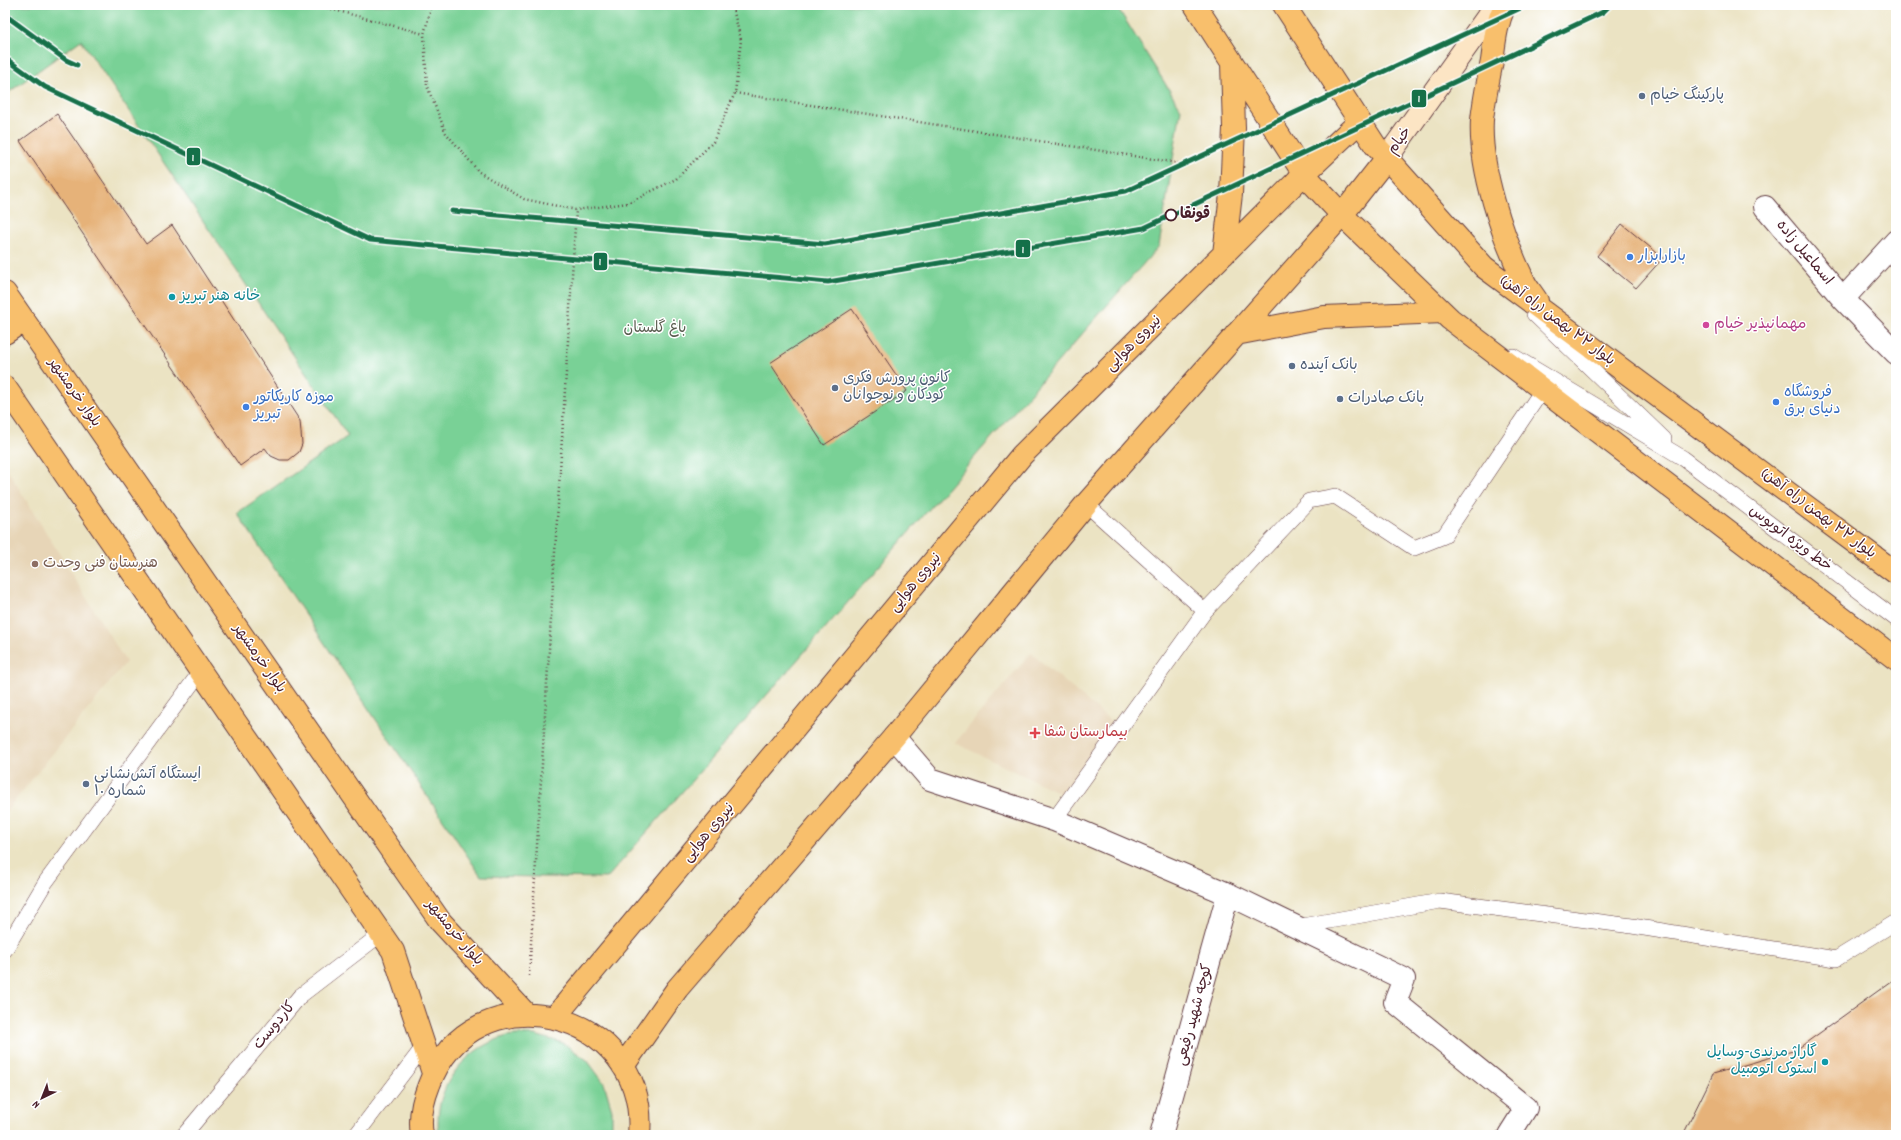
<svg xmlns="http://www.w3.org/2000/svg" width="1901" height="1140" font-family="Dekko,'Playpen Sans Arabic',sans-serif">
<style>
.built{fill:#e7d5b7}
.green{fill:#79d196;stroke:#627860}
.building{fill:#e6b279}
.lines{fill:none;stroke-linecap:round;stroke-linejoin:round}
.service-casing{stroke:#623c42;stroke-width:16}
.minor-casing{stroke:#623c42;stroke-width:24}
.secondary-casing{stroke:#623c42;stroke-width:24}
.primary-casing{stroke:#623c42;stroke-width:24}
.path{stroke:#623c42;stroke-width:2.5;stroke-dasharray:1 3;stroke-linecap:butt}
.service{stroke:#fff;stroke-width:15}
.minor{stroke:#fff;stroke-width:22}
.secondary{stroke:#fce5c4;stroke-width:22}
.primary{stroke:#f8bf6c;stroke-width:22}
.metro-1-casing{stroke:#fff;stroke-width:8}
.metro-1{stroke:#147049;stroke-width:5}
.service-dot{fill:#5c6f8a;stroke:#fff;stroke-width:1.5}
.stop-dot{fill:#fff;stroke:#4a1f2b;stroke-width:2}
.shop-dot{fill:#3f7fe0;stroke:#fff;stroke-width:1.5}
.culture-dot{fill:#0f9aa8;stroke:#fff;stroke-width:1.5}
.hotel-dot{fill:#d1479c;stroke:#fff;stroke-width:1.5}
.education-dot{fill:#8d6e63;stroke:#fff;stroke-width:1.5}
.health-dot{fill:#e0444e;stroke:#fff;stroke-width:1.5}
.labels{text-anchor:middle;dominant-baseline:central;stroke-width:3;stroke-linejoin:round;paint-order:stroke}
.service-label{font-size:15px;fill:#4e5e75;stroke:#fff;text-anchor:start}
.street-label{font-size:15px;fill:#4a1f2b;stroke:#fff}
.stop-label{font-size:15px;font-weight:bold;fill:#4a1f2b;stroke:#fff;text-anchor:start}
.shop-label{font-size:15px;fill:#366cbe;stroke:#fff;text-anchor:start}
.culture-label{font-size:15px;fill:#0d838f;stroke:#fff;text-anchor:start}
.hotel-label{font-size:15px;fill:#b23c85;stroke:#fff;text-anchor:start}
.park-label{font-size:15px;fill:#5a5d50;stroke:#fff}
.education-label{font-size:15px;fill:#785e54;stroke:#fff;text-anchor:start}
.health-label{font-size:15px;fill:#be3a42;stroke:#fff;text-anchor:start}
.line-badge{stroke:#fff;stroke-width:1.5}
.badge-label{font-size:11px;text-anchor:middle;font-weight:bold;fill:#fff}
</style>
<rect width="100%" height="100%" fill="#fff"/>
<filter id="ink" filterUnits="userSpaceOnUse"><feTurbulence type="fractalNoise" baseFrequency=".025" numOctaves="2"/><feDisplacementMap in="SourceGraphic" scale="8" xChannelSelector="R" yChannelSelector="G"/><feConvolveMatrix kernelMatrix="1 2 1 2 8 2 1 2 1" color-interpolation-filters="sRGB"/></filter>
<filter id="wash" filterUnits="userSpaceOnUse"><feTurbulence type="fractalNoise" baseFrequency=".012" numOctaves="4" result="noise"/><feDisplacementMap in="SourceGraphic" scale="16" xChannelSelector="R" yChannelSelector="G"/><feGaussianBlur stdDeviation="0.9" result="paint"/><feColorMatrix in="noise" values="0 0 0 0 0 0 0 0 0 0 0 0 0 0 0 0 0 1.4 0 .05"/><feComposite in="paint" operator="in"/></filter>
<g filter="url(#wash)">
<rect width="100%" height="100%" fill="#ebe3c3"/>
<!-- built -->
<path class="built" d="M5 466 126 662 5 813Z
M1031 653 1113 723 1062 794 955 743Z"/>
<!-- green -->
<path class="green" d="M5 5H1116L1181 109 1159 246 607 878 481 876 237 513 348 436 81 40 5 95Z
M535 1035 563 1043 587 1060 604 1083 612 1110V1135H439C432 1090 462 1050 504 1037 513 1034 525 1035 535 1035Z"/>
<g id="blocks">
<!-- building -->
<path class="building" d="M57 114 146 244 172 225 300 421 302 444 299 452 289 460H280L271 456 265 448 240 466 20 141Z
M1622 224 1663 258 1636 288 1597 256Z
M852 309 907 391 824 445 770 363Z
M1896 978V1135H1683L1713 1074 1796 1050Z"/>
</g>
</g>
<g filter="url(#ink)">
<use href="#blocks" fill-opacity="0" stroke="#623c42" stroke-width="1"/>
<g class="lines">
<defs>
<path id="service" d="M1534 314 1664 439
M1513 356 1683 458 1896 619
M1086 504 1205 611
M1054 820 1205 611 1309 501 1335 496 1414 548 1444 536 1543 389
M1296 927 1440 901 1632 926 1836 959 1896 922
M5 950 45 883 201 671
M184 1135 300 996 381 934
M356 1135 424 1046"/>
<path id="minor" d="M1765 207 1843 299 1896 353
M1843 299 1896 241
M894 737 930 779 1054 820 1228 894 1404 979 1395 1002 1526 1108 1509 1135
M1161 1135 1228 894"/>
<path id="secondary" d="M1386 159 1496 5"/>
<path id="primary" d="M1195 5 1304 174 1342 215 1450 319 1896 659
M1284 5 1375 145 1484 267 1896 573
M1505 5C1496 25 1495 39 1492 61 1488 81 1484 100 1482 120 1479 168 1503 238 1524 281 1527 288 1533 294 1537 301
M1224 254 1231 194 1234 128 1232 63
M5 293 440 921 526 1014
M5 333 24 320
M1236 334 1324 317 1443 312
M5 387 393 951 433 1073
M555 1017 1022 455 1304 174 1359 122
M623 1066 677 989 894 737 1086 504 1342 215 1386 159
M422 1135C419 1118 423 1100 429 1085 472 967 650 1008 639 1135"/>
</defs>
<!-- service casing -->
<use href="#service" class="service-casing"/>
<!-- minor casing -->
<use href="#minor" class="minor-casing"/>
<!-- secondary casing -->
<use href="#secondary" class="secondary-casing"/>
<!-- primary casing -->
<use href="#primary" class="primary-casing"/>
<!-- path -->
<path class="path" d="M316 5 424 34
M432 5 424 34 427 86 446 133 479 172 524 199 576 210 628 203 676 179 713 142 735 93 741 40 732 5
M735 93 1178 163
M529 976 576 210"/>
<!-- service -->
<use href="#service" class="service"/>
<!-- minor -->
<use href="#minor" class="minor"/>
<!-- secondary -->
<use href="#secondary" class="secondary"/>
<!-- primary -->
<use href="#primary" class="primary"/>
<defs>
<path id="metro-1" d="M5 15 66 60 77 65
M5 58 45 87 370 240 828 282 1144 228 1603 12 1610 5
M452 211 825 244 1126 191 1527 5"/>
</defs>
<!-- metro-1 casing -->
<use href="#metro-1" class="metro-1-casing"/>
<!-- metro-1 -->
<use href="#metro-1" class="metro-1"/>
</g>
</g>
<!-- markers -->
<g class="service-dot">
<circle cx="1642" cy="96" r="4"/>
<circle cx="1292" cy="366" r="4"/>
<circle cx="835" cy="388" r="4"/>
<circle cx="1340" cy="399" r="4"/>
<circle cx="86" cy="784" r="4"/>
</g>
<circle class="stop-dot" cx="1171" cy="215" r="5.5"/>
<g class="shop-dot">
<circle cx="1630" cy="257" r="4"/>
<circle cx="1776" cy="402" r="4"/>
<circle cx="246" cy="407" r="4"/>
</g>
<g class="culture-dot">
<circle cx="172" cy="297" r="4"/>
<circle cx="1825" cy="1062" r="4"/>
</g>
<circle class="hotel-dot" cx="1706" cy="325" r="4"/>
<circle class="education-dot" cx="35" cy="564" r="4"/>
<path class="health-dot" d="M1033 727h4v4h4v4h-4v4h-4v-4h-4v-4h4z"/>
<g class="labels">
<!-- service labels -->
<g class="service-label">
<text x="1650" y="96">پارکینگ خیام</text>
<text x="1300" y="366">بانک آینده</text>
<text x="843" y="379">کانون پرورش فکری<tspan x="843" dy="17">کودکان و نوجوانان</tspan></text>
<text x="1348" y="399">بانک صادرات</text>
<text x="94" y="775">ایستگاه آتش‌نشانی<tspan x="94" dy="17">شماره ۱۰</tspan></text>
</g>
<!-- street labels -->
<g class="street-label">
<text transform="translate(1400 141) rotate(-54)">خیام</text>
<text transform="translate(1804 253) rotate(50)">اسماعیل زاده</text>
<text transform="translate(1557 321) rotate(37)">بلوار ۲۲ بهمن (راه آهن)</text>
<text transform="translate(1134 344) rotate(-45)">نیروی هوایی</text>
<text transform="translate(74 393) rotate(55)">بلوار خرمشهر</text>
<text transform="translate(1818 514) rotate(37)">بلوار ۲۲ بهمن (راه آهن)</text>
<text transform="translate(1790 539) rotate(37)">خط ویژه اتوبوس</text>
<text transform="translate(916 583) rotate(-50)">نیروی هوایی</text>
<text transform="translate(259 659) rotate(55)">بلوار خرمشهر</text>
<text transform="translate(709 833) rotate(-50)">نیروی هوایی</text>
<text transform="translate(454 933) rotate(50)">بلوار خرمشهر</text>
<text transform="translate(1195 1015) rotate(-75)">کوچه شهید رفیعی</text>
<text transform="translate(275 1026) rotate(-50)">کاردوست</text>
</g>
<!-- stop labels -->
<g class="stop-label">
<text x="1180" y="215">قونقا</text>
</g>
<!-- shop labels -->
<g class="shop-label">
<text x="1638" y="257">بازارابزار</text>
<text x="1784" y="393">فروشگاه<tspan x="1784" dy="17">دنیای برق</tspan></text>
<text x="254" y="398">موزه کاریکاتور<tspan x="254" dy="17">تبریز</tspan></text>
</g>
<!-- culture labels -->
<g class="culture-label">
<text x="180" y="297">خانه هنر تبریز</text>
<text x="1817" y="1053" text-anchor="end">گاراژ مرندی-وسایل<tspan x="1817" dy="17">استوک اتومبیل</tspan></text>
</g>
<!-- hotel labels -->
<g class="hotel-label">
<text x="1714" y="325">مهمانپذیر خیام</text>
</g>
<!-- park labels -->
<g class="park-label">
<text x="655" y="329">باغ گلستان</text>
</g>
<!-- education labels -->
<g class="education-label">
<text x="43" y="564">هنرستان فنی وحدت</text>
</g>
<!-- health labels -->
<g class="health-label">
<text x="1044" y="733">بیمارستان شفا</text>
</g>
</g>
<g class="line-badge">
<rect x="1411" y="89" width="16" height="19" rx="4" fill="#147049"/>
<rect x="186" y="147" width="15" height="19" rx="4" fill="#147049"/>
<rect x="1015" y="239" width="16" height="19" rx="4" fill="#147049"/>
<rect x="593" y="252" width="15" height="19" rx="4" fill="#147049"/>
</g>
<g class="badge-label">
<text x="1419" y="102">1</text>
<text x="193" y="161">1</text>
<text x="1023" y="253">1</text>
<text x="600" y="265">1</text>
</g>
<!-- margin -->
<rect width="1901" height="1140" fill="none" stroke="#fff" stroke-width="20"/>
<!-- north arrow -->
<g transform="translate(42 1098) rotate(223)" stroke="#ffffff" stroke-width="3" paint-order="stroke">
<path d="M0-3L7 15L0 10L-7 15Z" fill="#4a1f2b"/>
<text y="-6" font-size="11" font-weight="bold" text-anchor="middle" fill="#4a1f2b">N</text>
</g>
</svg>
